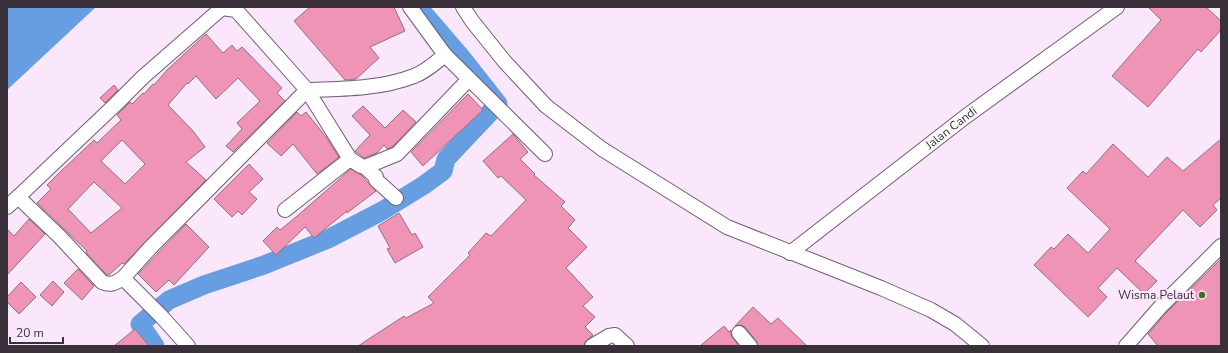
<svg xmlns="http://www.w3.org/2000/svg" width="1228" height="353" font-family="'Nunito Sans',sans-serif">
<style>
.water{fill:#679ee2}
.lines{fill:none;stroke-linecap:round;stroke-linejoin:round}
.canal{stroke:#679ee2;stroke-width:19}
.building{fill:#ef94b6;stroke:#92727d;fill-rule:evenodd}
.street-casing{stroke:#705c73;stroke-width:16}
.street{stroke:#fff;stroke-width:14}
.poi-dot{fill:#486b23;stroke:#fae7fc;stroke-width:1.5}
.labels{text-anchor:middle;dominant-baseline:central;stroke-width:4;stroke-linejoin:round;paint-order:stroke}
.street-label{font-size:12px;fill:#39303a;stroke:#fae7fc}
.poi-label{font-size:12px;fill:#39303a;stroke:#fae7fc;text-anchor:end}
</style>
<rect width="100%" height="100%" fill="#fae7fc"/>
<!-- water -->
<path class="water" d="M7 7H96L7 90Z"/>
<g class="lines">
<!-- canal -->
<path class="canal" d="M155 346 140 324 169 300 204 285 264 265 328 239 382 211 424 185 443 171 446 159 498 104 461 57 418 7"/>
</g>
<!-- building -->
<path class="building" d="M310 7H394L405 31 370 47 379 58 356 79 345 80 294 21Z
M1148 7H1206L1221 21V30L1201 52 1198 49 1148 107 1112 76 1161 20Z
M206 34 223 53 232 45 237 51 242 47 282 88 277 93 285 101 233 152 226 146 242 129 237 123 260 101 238 78 216 99 196 76 188 84 187 83 168 105 193 131 205 147 186 162 206 180 124 264 122 263 109 275H107L86 253 87 251 37 203 51 189 47 185 60 172 94 140 97 143 121 120 117 115 130 102 132 104 143 93 144 94 153 84 154 85 167 70ZM122 140 145 164 125 184 101 161ZM94 182 122 208 91 233 68 209Z
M114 85 118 90 105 103 100 98Z
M468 94 483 110 423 166 411 152Z
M363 106 385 128 403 110 416 122 392 147 387 149 384 145 377 153 364 158 355 151 370 135 352 116Z
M297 112 301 116 306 112 326 137 339 157 317 174 293 144 281 156 267 143Z
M513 134 528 152 520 159 535 174 534 175 565 202 561 206 575 220 568 228 587 247 566 268 593 297 583 306 595 317 585 327 593 335 585 342 584 346H358L404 316 406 318 434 303 428 297 470 255 468 253 486 233 491 236 526 200 501 176 498 178 483 161Z
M1221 139V198L1213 205 1217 210 1200 227 1183 210 1135 261 1157 281 1144 294 1117 268 1098 288 1107 297 1088 317 1034 265 1051 247 1054 249 1068 234 1088 253 1110 229 1067 188 1083 171 1086 174 1113 144 1148 177 1167 157 1183 171Z
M249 164 263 179 249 192 257 199 242 215 238 211 232 217 214 199Z
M351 169 361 175 376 191 347 213V211L314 238 305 227 276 255 263 241 277 227 280 230 296 217Z
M399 213 412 235 415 233 423 247 395 263 387 249 390 248 378 226Z
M29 219 45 234 7 275V229L14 236Z
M186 224 209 247 174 285 169 280 156 292 138 274Z
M1221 259V346H1158L1148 334 1167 312Z
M78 269 94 286 82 300 64 283Z
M53 281 64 292 52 306 40 295Z
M21 282 36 297 19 314 7 302V297Z
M753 307 771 324 778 318 807 346H758L756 341 745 327 741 325 735 326Z
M724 326 729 332 731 330V335L739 346H700Z
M135 329 149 346H114Z"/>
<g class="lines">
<defs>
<g id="street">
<path d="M410 7 445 55"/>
<path d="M463 7 472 21 505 62 546 106 602 149 727 227 881 288 931 310 955 324 982 346"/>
<path d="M365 167 376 177V180L396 198"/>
<path d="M18 197 116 104 143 77 222 8 236 10 307 90 350 159 361 166 365 167 397 154 469 79"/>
<path d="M7 207 18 197 59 236 102 282C111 286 115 283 123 278"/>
<path d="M285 210 350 159"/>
<path id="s1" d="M790 253 965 117 1117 7"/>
<path d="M739 333 750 346"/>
<path d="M188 346 162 317 123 278 150 248 307 90C342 89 381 89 414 76 426 72 436 62 445 55L545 154"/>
<path d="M592 346 609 336 615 335 627 346"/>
<path d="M1126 346 1161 306 1221 246"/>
</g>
</defs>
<!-- street casing -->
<use href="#street" class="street-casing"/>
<!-- street -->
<use href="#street" class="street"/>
</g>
<!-- markers -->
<circle class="poi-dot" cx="1202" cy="295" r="4"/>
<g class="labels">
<!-- street labels -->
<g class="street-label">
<text stroke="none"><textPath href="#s1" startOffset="204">Jalan Candi</textPath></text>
</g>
<!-- poi labels -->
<g class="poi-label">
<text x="1194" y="295">Wisma Pelaut</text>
</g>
</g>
<!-- border -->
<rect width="1228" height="353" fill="none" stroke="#39303a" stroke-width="16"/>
<!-- scale -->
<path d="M10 337v6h53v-6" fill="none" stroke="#39303a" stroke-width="2"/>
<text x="16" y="337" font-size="12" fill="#39303a" stroke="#fae7fc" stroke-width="3" paint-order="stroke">20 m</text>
</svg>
